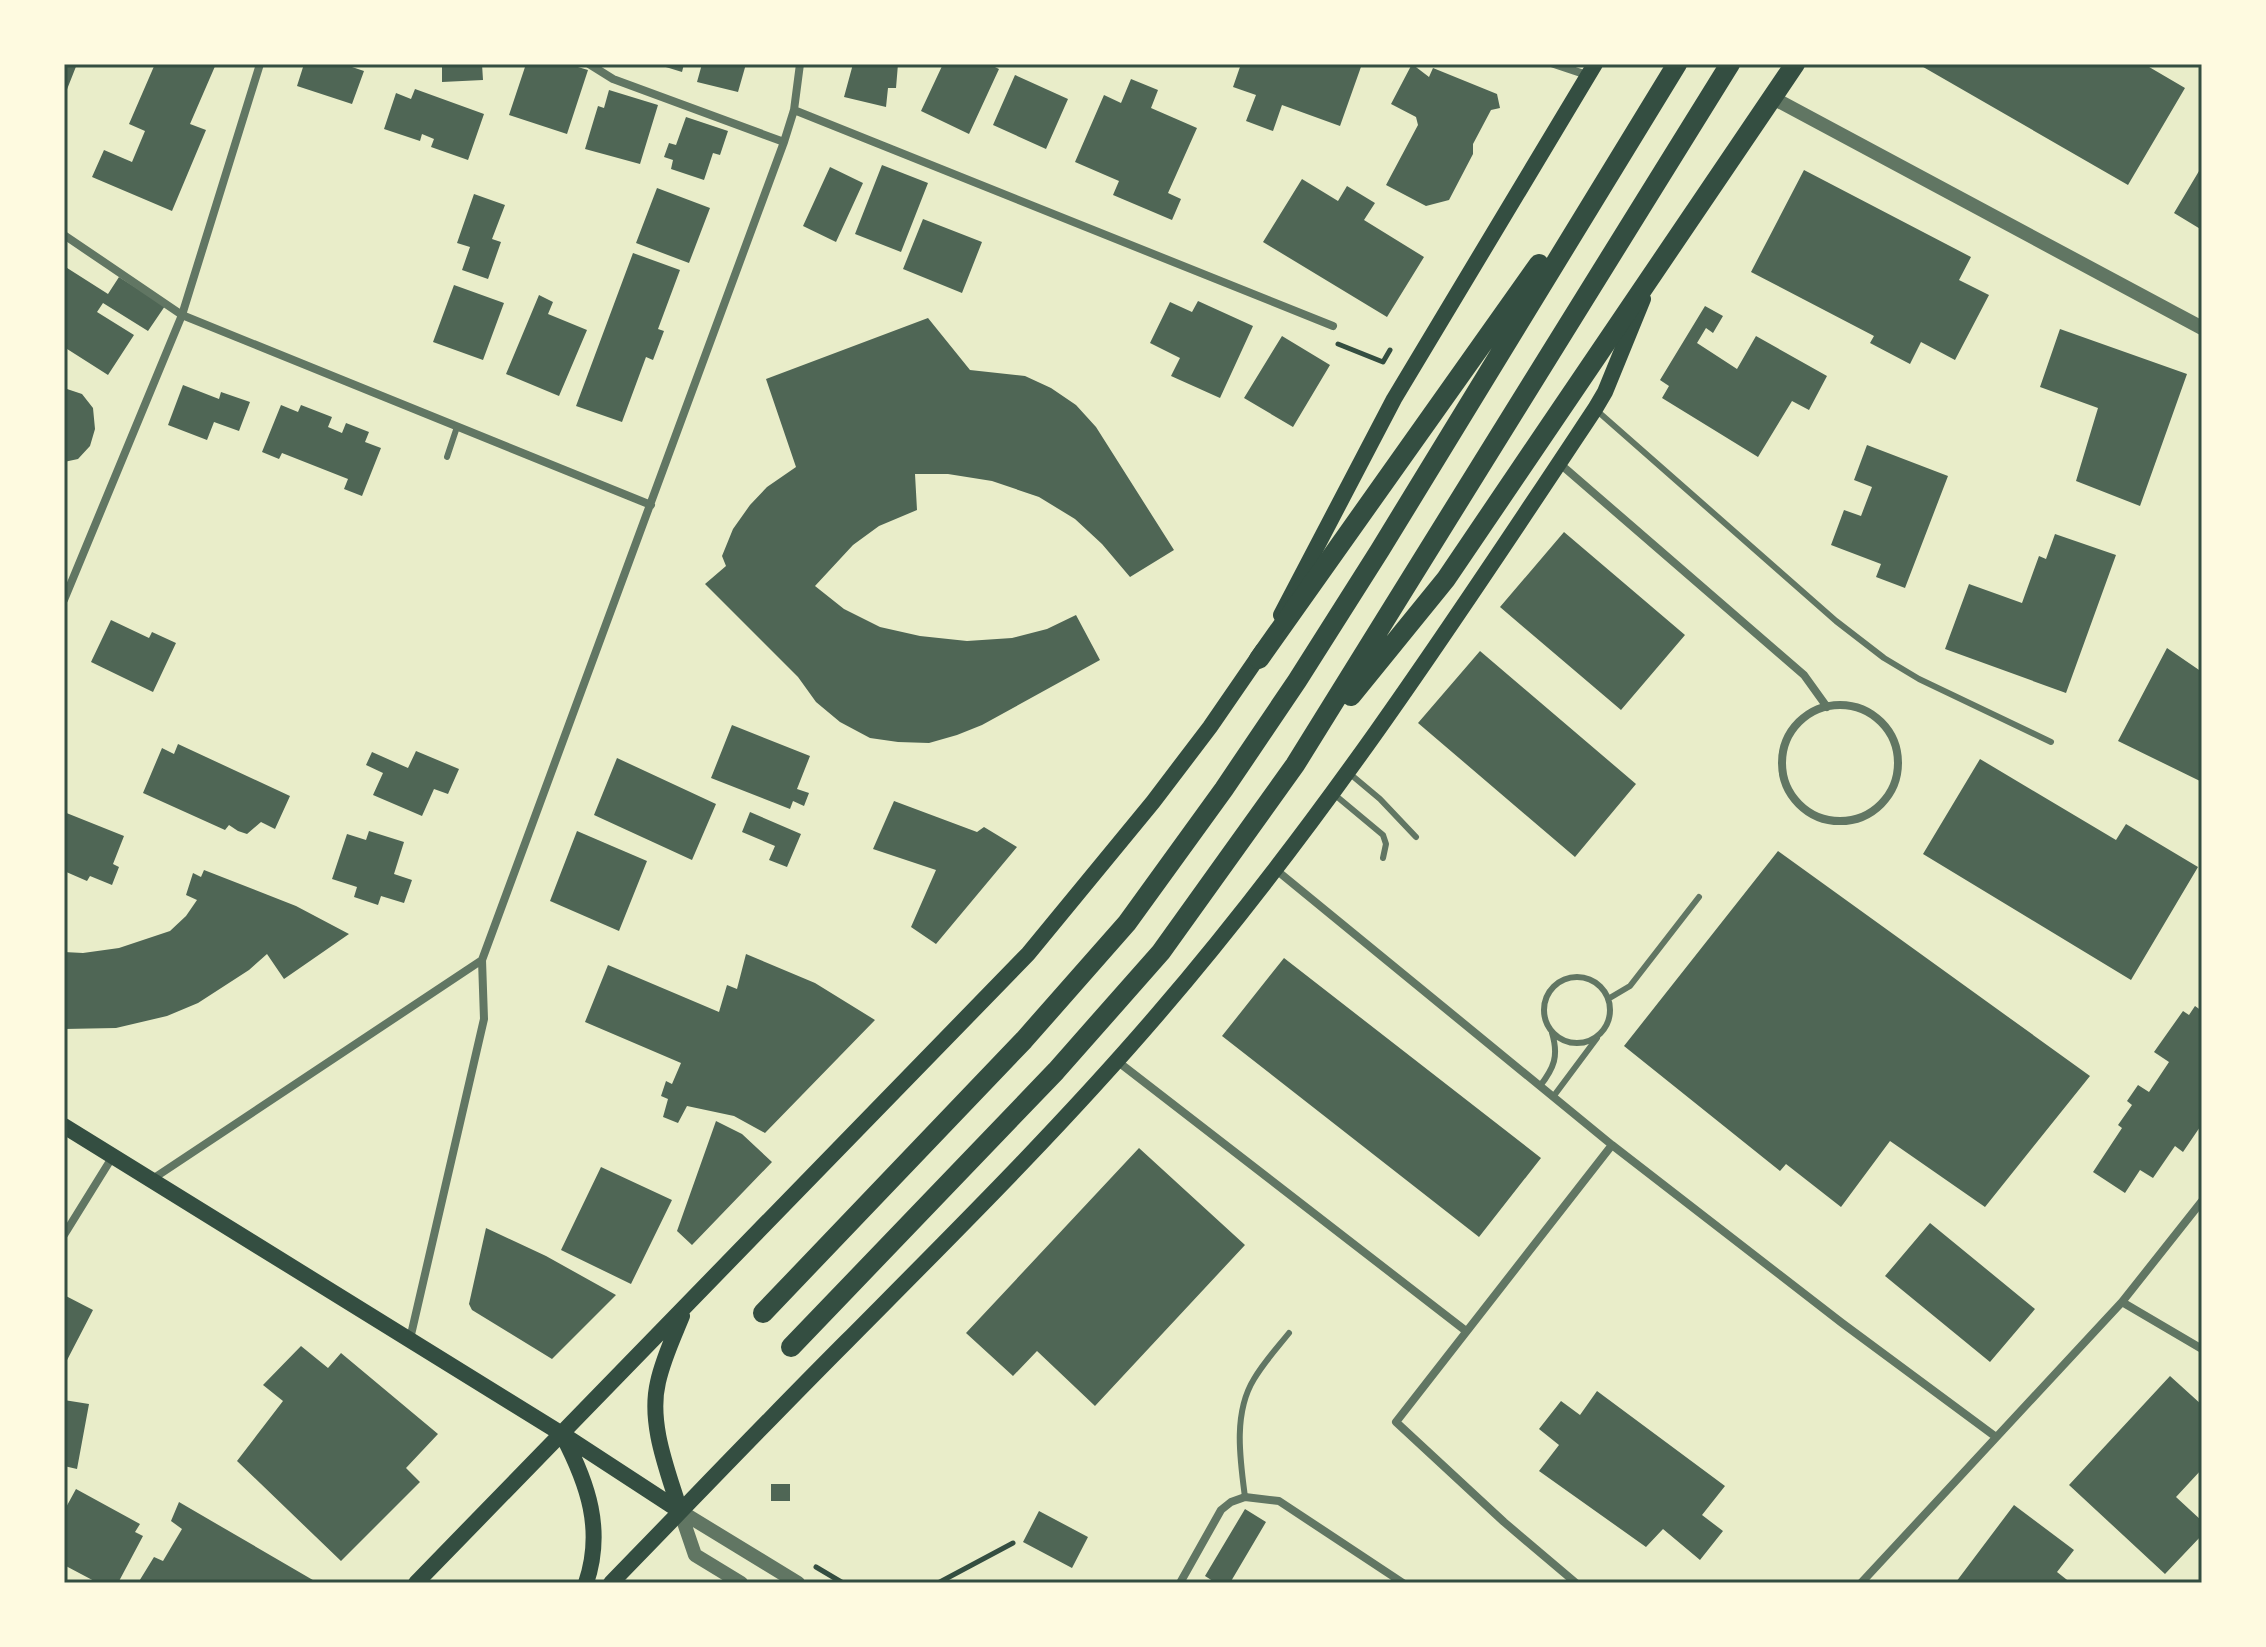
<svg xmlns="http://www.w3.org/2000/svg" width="2266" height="1647" font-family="Arial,sans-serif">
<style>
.building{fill:#4f6655}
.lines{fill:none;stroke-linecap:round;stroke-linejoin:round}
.path{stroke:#344e41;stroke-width:5}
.service{stroke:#617663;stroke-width:6}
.minor{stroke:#617663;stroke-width:8}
.tertiary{stroke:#617663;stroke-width:14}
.secondary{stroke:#344e41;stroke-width:16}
.primary{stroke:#344e41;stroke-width:20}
.neatline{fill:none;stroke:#344e41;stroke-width:3}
</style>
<rect width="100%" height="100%" fill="#e9edc9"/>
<!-- building -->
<path class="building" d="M64 64H77L64 97Z
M155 64H216L190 124 206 130 172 211 92 177 104 150 132 162 145 131 129 124Z
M304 64H343L364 71 352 104 297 86Z
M442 64H482L483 80 442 82Z
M526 64H568L588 70 567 134 509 115Z
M656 64H684L682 72Z
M702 64H746L738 92 697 82Z
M853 64H898L896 88H888L886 107 844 97Z
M943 64H989L999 69 969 134 921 111Z
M1241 64H1362L1340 126 1282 105 1273 131 1246 121 1256 95 1233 87Z
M1412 64 1429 77 1433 68 1497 94 1500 108 1491 110 1473 144V154L1449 200 1426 206 1386 185 1418 125 1416 117 1391 104Z
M1918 64H2144L2185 88 2128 185Z
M1015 75 1068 99 1046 149 993 125Z
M1131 79 1158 90 1151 108 1197 128 1168 193 1181 199 1172 220 1113 195 1119 181 1075 162 1104 95 1121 103Z
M415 89 484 114 468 160 431 147 434 139 422 134 420 141 384 129 396 93 411 99Z
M609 90 658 105 640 164 585 149 598 106 604 108Z
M686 117 728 131 720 155 713 153 704 180 671 169 673 160 664 157 669 143 676 145Z
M882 165 928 183 901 252 855 234Z
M2202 166V230L2174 213Z
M830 167 863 183 836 242 803 226Z
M1804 170 1971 257 1959 280 1989 295 1955 360 1921 342 1910 364 1870 343 1874 336 1751 272Z
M1302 179 1338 201 1347 186 1375 203 1364 220 1424 257 1387 317 1263 242Z
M657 188 710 208 689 263 636 243Z
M474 194 505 205 492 239 501 242 488 279 462 270 470 247 457 243Z
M923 219 982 242 962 293 903 269Z
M633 253 680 270 658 329 664 331 653 360 646 357 622 422 576 406Z
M64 266 108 294 119 277 165 306 148 331 103 303 97 312 134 335 108 375 64 347Z
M454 285 504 303 483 360 433 342Z
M539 295 553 302 548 314 587 330 559 396 506 374Z
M1198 301 1253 326 1220 398 1171 376 1180 358 1150 343 1170 302 1192 312Z
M1705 306 1723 316 1713 333 1706 328 1697 343 1737 369 1756 336 1827 376 1809 410 1792 401 1758 457 1662 398 1669 386 1660 380Z
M928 318 970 370 1025 376 1051 388 1076 405 1096 427 1174 550 1130 577 1102 544 1075 519 1039 497 992 481 948 474H915L917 510 879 526 853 545 815 586 844 609 880 627 920 636 967 641 1012 638 1047 629 1076 615 1100 660 982 725 957 735 929 743 898 742 870 738 840 722 816 702 798 677 705 584 726 566 722 556 733 529 750 505 767 487 796 467 766 379Z
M2060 329 2187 374 2140 506 2076 481 2098 408 2040 387Z
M1282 336 1330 365 1293 427 1244 398Z
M183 385 219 399 221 392 250 402 239 431 214 422 207 440 168 425Z
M64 388 82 394 93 408 95 429 90 446 78 459 64 462Z
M281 405 298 412 301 405 332 417 328 427 342 433 346 423 369 432 365 442 381 448 362 496 344 489 348 479 282 453 279 459 262 452Z
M1867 445 1948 476 1905 588 1876 577 1881 564 1831 545 1844 510 1861 516 1872 487 1854 480Z
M1564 532 1685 635 1621 710 1500 607Z
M2055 534 2116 555 2066 693 1945 649 1969 584 2022 603 2039 556 2046 559Z
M111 620 149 638 152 632 176 643 153 692 91 662Z
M2167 648 2202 672V782L2118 741Z
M1480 651 1636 784 1575 857 1418 723Z
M732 725 810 756 797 789 809 793 804 806 793 801 790 809 711 778Z
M178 744 290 796 275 829 261 822 247 834 238 831 229 825 225 830 143 793 162 748 174 754Z
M416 751 459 769 448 794 434 789 422 816 373 795 383 773 366 765 372 752 408 768Z
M617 758 716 804 692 860 594 815Z
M1980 759 2116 840 2126 824 2198 867 2131 980 1923 854Z
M894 801 977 832 984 827 1017 847 936 944 911 927 936 870 873 849Z
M64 812 124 836 113 864 119 867 112 885 90 876 87 881 64 871Z
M750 812 801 834 787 867 769 860 775 846 742 832Z
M369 831 404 842 394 874 412 880 404 903 381 896 378 905 354 897 357 887 332 879 347 834 366 840Z
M577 831 647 861 619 931 550 901Z
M1778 851 2090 1076 1985 1207 1890 1141 1841 1207 1786 1164 1780 1171 1624 1046Z
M204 870 296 906 349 934 284 979 267 954 249 970 198 1003 167 1016 116 1028 64 1029V952L83 953 119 948 170 931 186 916 197 900 186 895 193 873 201 877Z
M746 954 815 983 875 1020 765 1133 734 1116 687 1106 678 1123 663 1117 668 1099 661 1096 666 1081 672 1084 681 1063 585 1022 608 965 719 1012 727 985 737 989Z
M1284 958 1541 1158 1479 1237 1222 1036Z
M2195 1006 2202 1011V1124L2183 1152 2175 1146 2153 1178 2140 1170 2125 1193 2093 1172 2122 1128 2118 1125 2132 1105 2127 1101 2138 1085 2149 1092 2169 1062 2154 1052 2183 1011 2189 1015Z
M716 1121 742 1134 772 1162 692 1245 677 1231Z
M1139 1148 1245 1245 1095 1406 1037 1351 1013 1376 966 1333Z
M601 1167 672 1200 631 1284 561 1250Z
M1930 1223 2035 1309 1990 1362 1885 1276Z
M486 1228 546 1256 616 1295 552 1359 472 1310 469 1304Z
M64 1295 93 1310 64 1366Z
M301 1346 328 1368 341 1353 438 1434 406 1468 420 1482 341 1561 237 1461 283 1401 263 1385Z
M2170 1376 2202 1405V1469L2176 1497 2202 1521V1535L2165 1574 2069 1485Z
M1597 1391 1725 1486 1702 1515 1723 1531 1700 1560 1663 1529 1646 1547 1539 1471 1559 1445 1539 1429 1561 1401 1580 1415Z
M64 1400 89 1404 77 1469 64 1466Z
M771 1484H790V1501H771Z
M76 1489 140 1524 135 1532 143 1536 118 1583H98L64 1565V1511Z
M179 1502 191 1509 318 1583H138L154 1557 163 1561 182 1529 171 1521Z
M2014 1505 2074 1550 2057 1572 2071 1583 1956 1582Z
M1245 1509 1266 1522 1230 1583H1216L1205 1576Z
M1039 1511 1088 1537 1072 1568 1023 1542Z"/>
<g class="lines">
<!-- path -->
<path class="path" d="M1338 344 1383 362 1390 350
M816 1567 843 1583
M938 1583 1013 1543"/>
<!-- service -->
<path class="service" d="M1595 409 1836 621 1884 658 1919 679 2051 742
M447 457 457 427
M1349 773 1380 799 1416 837
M1335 795 1383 835 1386 844 1383 858
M1544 1010a33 33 0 1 1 66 0a33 33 0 1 1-66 0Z
M1608 999 1630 986 1699 897
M1540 1086C1554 1068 1559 1056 1552 1033
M1553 1097 1597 1038
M1245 1497C1240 1459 1233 1413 1254 1379 1264 1362 1277 1348 1289 1333"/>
<!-- minor -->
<path class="minor" d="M589 64 613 79 784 142
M1554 64 1587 75
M794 110 1333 326
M64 235 182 315 651 505
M1559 463 1804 675 1827 707
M64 600 182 315 260 64
M1782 763a58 58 0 1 1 116 0a58 58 0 1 1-116 0Z
M1275 869 1612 1145 1842 1323 1996 1437
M1117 1061 1466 1331
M151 1180 482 960
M64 1235 113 1156
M2122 1302 2202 1349
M410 1339 484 1019 482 960 784 142 794 110 800 64
M1180 1583 1221 1510 1231 1502 1245 1497 1279 1501 1403 1583
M1576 1583 1504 1522 1396 1422 1612 1145
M1861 1583 2122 1302 2202 1201"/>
<!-- tertiary -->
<path class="tertiary" d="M1773 98 2202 328
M680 1511 798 1583
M680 1511 695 1555 741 1583"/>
<!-- secondary -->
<path class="secondary" d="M1281 615 1394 399 1595 64
M64 1126 562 1434 680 1511
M563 1436C588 1484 604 1530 586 1583
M680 1511C668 1471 648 1424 658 1382 663 1359 673 1338 682 1316
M416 1583 1028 954 1153 802 1210 727 1263 650
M611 1583C690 1502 768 1420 848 1340 953 1234 1059 1129 1157 1015 1320 826 1457 617 1595 409L1605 392 1643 299"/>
<!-- primary -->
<path class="primary" d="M1259 659 1539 264
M1351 696 1446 579 1795 64
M763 1313 1024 1040 1127 923 1224 789 1297 681 1380 550 1677 64
M791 1347 1056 1071 1161 952 1295 765 1730 64"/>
</g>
<!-- border -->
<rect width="2266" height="1647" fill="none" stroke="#fefae0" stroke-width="132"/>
<rect x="66" y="66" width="2134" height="1515" class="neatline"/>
</svg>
